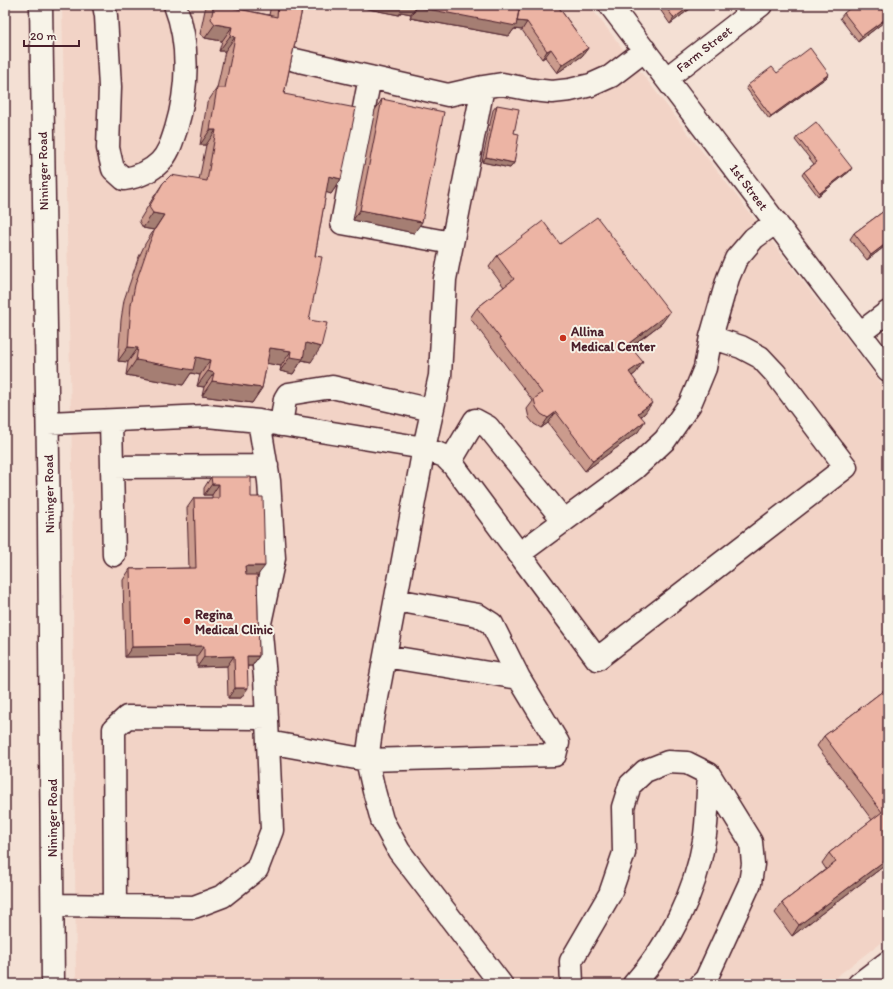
<svg xmlns="http://www.w3.org/2000/svg" width="893" height="989" font-family="Itim,sans-serif">
<style>
.built{fill:#f2d3c6}
.lines{fill:none;stroke-linecap:round;stroke-linejoin:round}
.minor-casing{stroke:#4a1f2b;stroke-width:25}
.minor{stroke:#f7f3e8;stroke-width:22}
.wall{fill:#cb9b8d;stroke:#4a1f2b}
.shaded-wall{fill:#a57e73;stroke:#4a1f2b}
.building{fill:#ecb4a4;stroke:#4a1f2b}
.poi-dot{fill:#c8321e;stroke:#f7f3e8;stroke-width:1.5}
.labels{text-anchor:middle;dominant-baseline:central;stroke-width:4;stroke-linejoin:round;paint-order:stroke}
.street-label{font-size:13px;fill:#4a1f2b;stroke:#f7f3e8}
.poi-label{font-size:13px;font-weight:bold;fill:#4a1f2b;stroke:#f7f3e8;text-anchor:start}
</style>
<rect width="100%" height="100%" fill="#f4e0d4"/>
<filter id="ink" filterUnits="userSpaceOnUse"><feTurbulence type="fractalNoise" baseFrequency=".025" numOctaves="2"/><feDisplacementMap in="SourceGraphic" scale="8" xChannelSelector="R" yChannelSelector="G"/><feConvolveMatrix kernelMatrix="1 2 1 2 8 2 1 2 1" color-interpolation-filters="sRGB"/></filter>
<g filter="url(#ink)">
<!-- built -->
<path class="built" d="M62 5H589L888 392V937L827 984H76L72 462Z"/>
<g class="lines">
<defs>
<path id="minor" d="M41 5 49 523 53 984
M104 5 106 16 110 87 108 148 113 169 124 179C138 177 150 172 160 162 169 153 172 141 176 129 188 89 190 44 175 5
M610 5 888 370
M295 60 448 95 483 87 502 84 533 90 552 92 570 90 591 85 611 76 645 50
M370 77 342 223 452 243
M667 78 761 5
M483 87 445 279 440 376 424 448 385 656 372 724 367 760 374 791 382 820 399 851 501 984
M860 333 888 312
M111 421 114 555
M48 423 207 416 259 421 424 448 444 456 454 466 597 659 846 467 775 373 760 357 741 347 711 337
M281 425 285 399 288 394 332 387 432 410
M450 462 475 420 488 427 564 521
M112 467 267 466
M519 554 634 469 665 440 690 404 698 385 705 368 711 337 728 278 736 259 754 238 776 222
M396 600 478 615 492 624 519 678
M268 742 367 760 555 755 558 743 519 678 385 656
M53 905 194 907 223 896 257 869 272 830 265 677 260 623 274 558 269 481 259 421
M115 906 114 729 127 717 267 718
M572 984 571 961 610 894 624 853 623 807 630 785 645 771 668 762 687 763 709 774 751 842 753 864 750 883 706 979 701 984
M634 984C670 944 695 893 704 841 708 819 707 796 709 774
M859 984 888 962"/>
</defs>
<!-- minor casing -->
<use href="#minor" class="minor-casing"/>
<!-- minor -->
<use href="#minor" class="minor"/>
</g>
<!-- wall -->
<path class="wall" d="M206 5H234V8L269 15 271 5H303L284 94 341 179 331 194 326 192 315 256 309 320 311 362 302 360 293 374 280 371 281 366 267 363 262 388 252 403 202 396 204 387 197 386 200 375 191 373 183 385 126 375 128 362 118 361 121 320 124 300 138 259 145 244 154 230 143 228 139 221 153 198 163 183 199 180 206 145H200L207 103 217 88 225 51H219L222 41 205 38 200 34Z
M348 5H557L588 48 582 56 557 73 545 57 542 59 522 30 514 29 509 36 410 18 411 14 401 12 399 15Z
M657 5H695L670 24Z
M888 5V19L858 42 840 18 844 13Z
M777 73 827 77 769 119 746 88 748 85Z
M382 99 414 233 353 220 375 110Z
M497 105 514 133V163L510 168 482 162 493 110Z
M797 137 850 171 818 196 802 175 804 172 814 164 795 140Z
M888 208V247L885 249 884 247 867 260 850 239 854 233Z
M560 244 662 323 631 347 636 373 632 376 645 413 641 417 638 432 585 471 548 423 541 428 534 424 529 418 527 409 533 401 470 318 477 308 504 287 489 267 497 256Z
M211 477 251 497 257 576 259 656 252 666H248L241 698H228L227 666 197 667V656L125 657 123 580 130 569 189 568 187 508 194 498H212V495H204V488Z
M888 687V863L792 936 775 913 782 903 826 869 822 863 829 853 872 820 817 746 824 736Z"/>
<!-- shaded-wall -->
<path class="shaded-wall" d="M348 5H417L411 14 401 12 399 15Z
M692 5H695L670 24 674 18Z
M417 7 516 21 527 22 522 30 514 29 509 36 410 18Z
M888 17V19L858 42 862 36Z
M215 24 232 27 222 41 205 38Z
M230 36 235 37 225 51H219Z
M588 48 582 56 557 73 562 65Z
M551 49 545 57 542 59 547 51Z
M829 74 827 77 769 119 771 116Z
M210 130H216L206 145H200Z
M486 157 514 163 510 168 482 162Z
M852 168 850 171 818 196 820 193Z
M329 176 341 179 331 194 319 190Z
M360 210 422 222 414 233 353 220Z
M153 213 164 215 154 230 143 228Z
M888 242 884 247 867 260 871 255Z
M670 312 662 323 621 354 628 344Z
M306 343 321 347 311 362 302 360 293 374 280 371 290 357Z
M128 347 138 348 128 362 118 361Z
M270 348 291 351 281 366 260 362Z
M196 357 210 360 200 375 191 373 183 385 126 375 136 360Z
M643 362 636 373 622 383 629 372Z
M208 371 214 373 204 387 197 386Z
M212 381 262 388 252 403 202 396Z
M652 403 645 413 631 424 638 413Z
M556 412 548 423 541 428 548 418Z
M645 421 638 432 585 471 593 461Z
M212 484H219L212 495H204Z
M245 566H265L257 576 238 577Z
M204 646 197 656 125 657 132 647Z
M234 656 227 666 197 667 204 657Z
M247 656H259L252 666H240Z
M235 688H248L241 698H228Z
M888 858V863L792 936 799 925Z"/>
<!-- building -->
<path class="building" d="M214 5H234V8L277 17 278 5H303L284 94 356 108 341 179 329 176 315 256 322 257 309 320 327 323 321 347 306 343 303 359 290 357 291 351 270 348 262 388 212 381 214 373 208 371 210 360 196 357 193 370 136 360 138 348 128 347 131 305 135 285 149 244 155 229 164 215 153 213 149 207 163 183 171 175 207 181 216 130H210L217 88H225L235 37 230 36 232 27 215 24 211 19Z
M418 5H520L516 26 417 7Z
M520 5H557L588 48 562 65 551 49 547 51 527 22 517 21Z
M664 5H692L674 18Z
M854 5H888V17L862 36 844 13Z
M810 48 829 74 771 116 748 85 772 67 777 73Z
M382 99 444 112 422 222 360 210Z
M497 105 519 109 514 133 519 134 514 163 486 157Z
M816 122 852 168 820 193 804 172 817 162 797 137Z
M888 208V242L871 255 854 233Z
M597 217 670 312 628 344 643 362 629 372 652 403 638 413 645 421 593 461 556 412 548 418 541 414 536 407 534 399 542 393 477 308 514 279 497 256 543 221 560 244Z
M211 477H251V497H263L265 566H245L246 575H257L259 656H247L248 688H235L234 656 204 657V646L132 647 130 569 196 568 194 498H219V484H212Z
M888 687V858L799 925 782 903 836 862 829 853 882 812 824 736Z"/>
</g>
<!-- markers -->
<g class="poi-dot">
<circle cx="563" cy="338" r="4"/>
<circle cx="187" cy="621" r="4"/>
</g>
<g class="labels">
<!-- street labels -->
<g class="street-label">
<text transform="translate(704 49) rotate(-38)">Farm Street</text>
<text transform="translate(43 171) rotate(-91)">Nininger Road</text>
<text transform="translate(749 187) rotate(53)">1st Street</text>
<text transform="translate(49 494) rotate(-91)">Nininger Road</text>
<text transform="translate(52 818) rotate(-90)">Nininger Road</text>
</g>
<!-- poi labels -->
<g class="poi-label">
<text x="571" y="331">Allina<tspan x="571" dy="15">Medical Center</tspan></text>
<text x="195" y="614">Regina<tspan x="195" dy="15">Medical Clinic</tspan></text>
</g>
</g>
<!-- margin -->
<rect width="893" height="989" fill="none" stroke="#f7f3e8" stroke-width="20"/>
<rect x="10" y="10" width="873" height="969" fill="none" stroke="#4a1f2b" stroke-width="1.5" filter="url(#ink)"/>
<!-- scale -->
<path d="M24 40v6h55v-6" fill="none" stroke="#4a1f2b" stroke-width="2"/>
<text x="30" y="40" font-size="12" fill="#4a1f2b" stroke="#f7f3e8" stroke-width="3" paint-order="stroke">20 m</text>
</svg>
